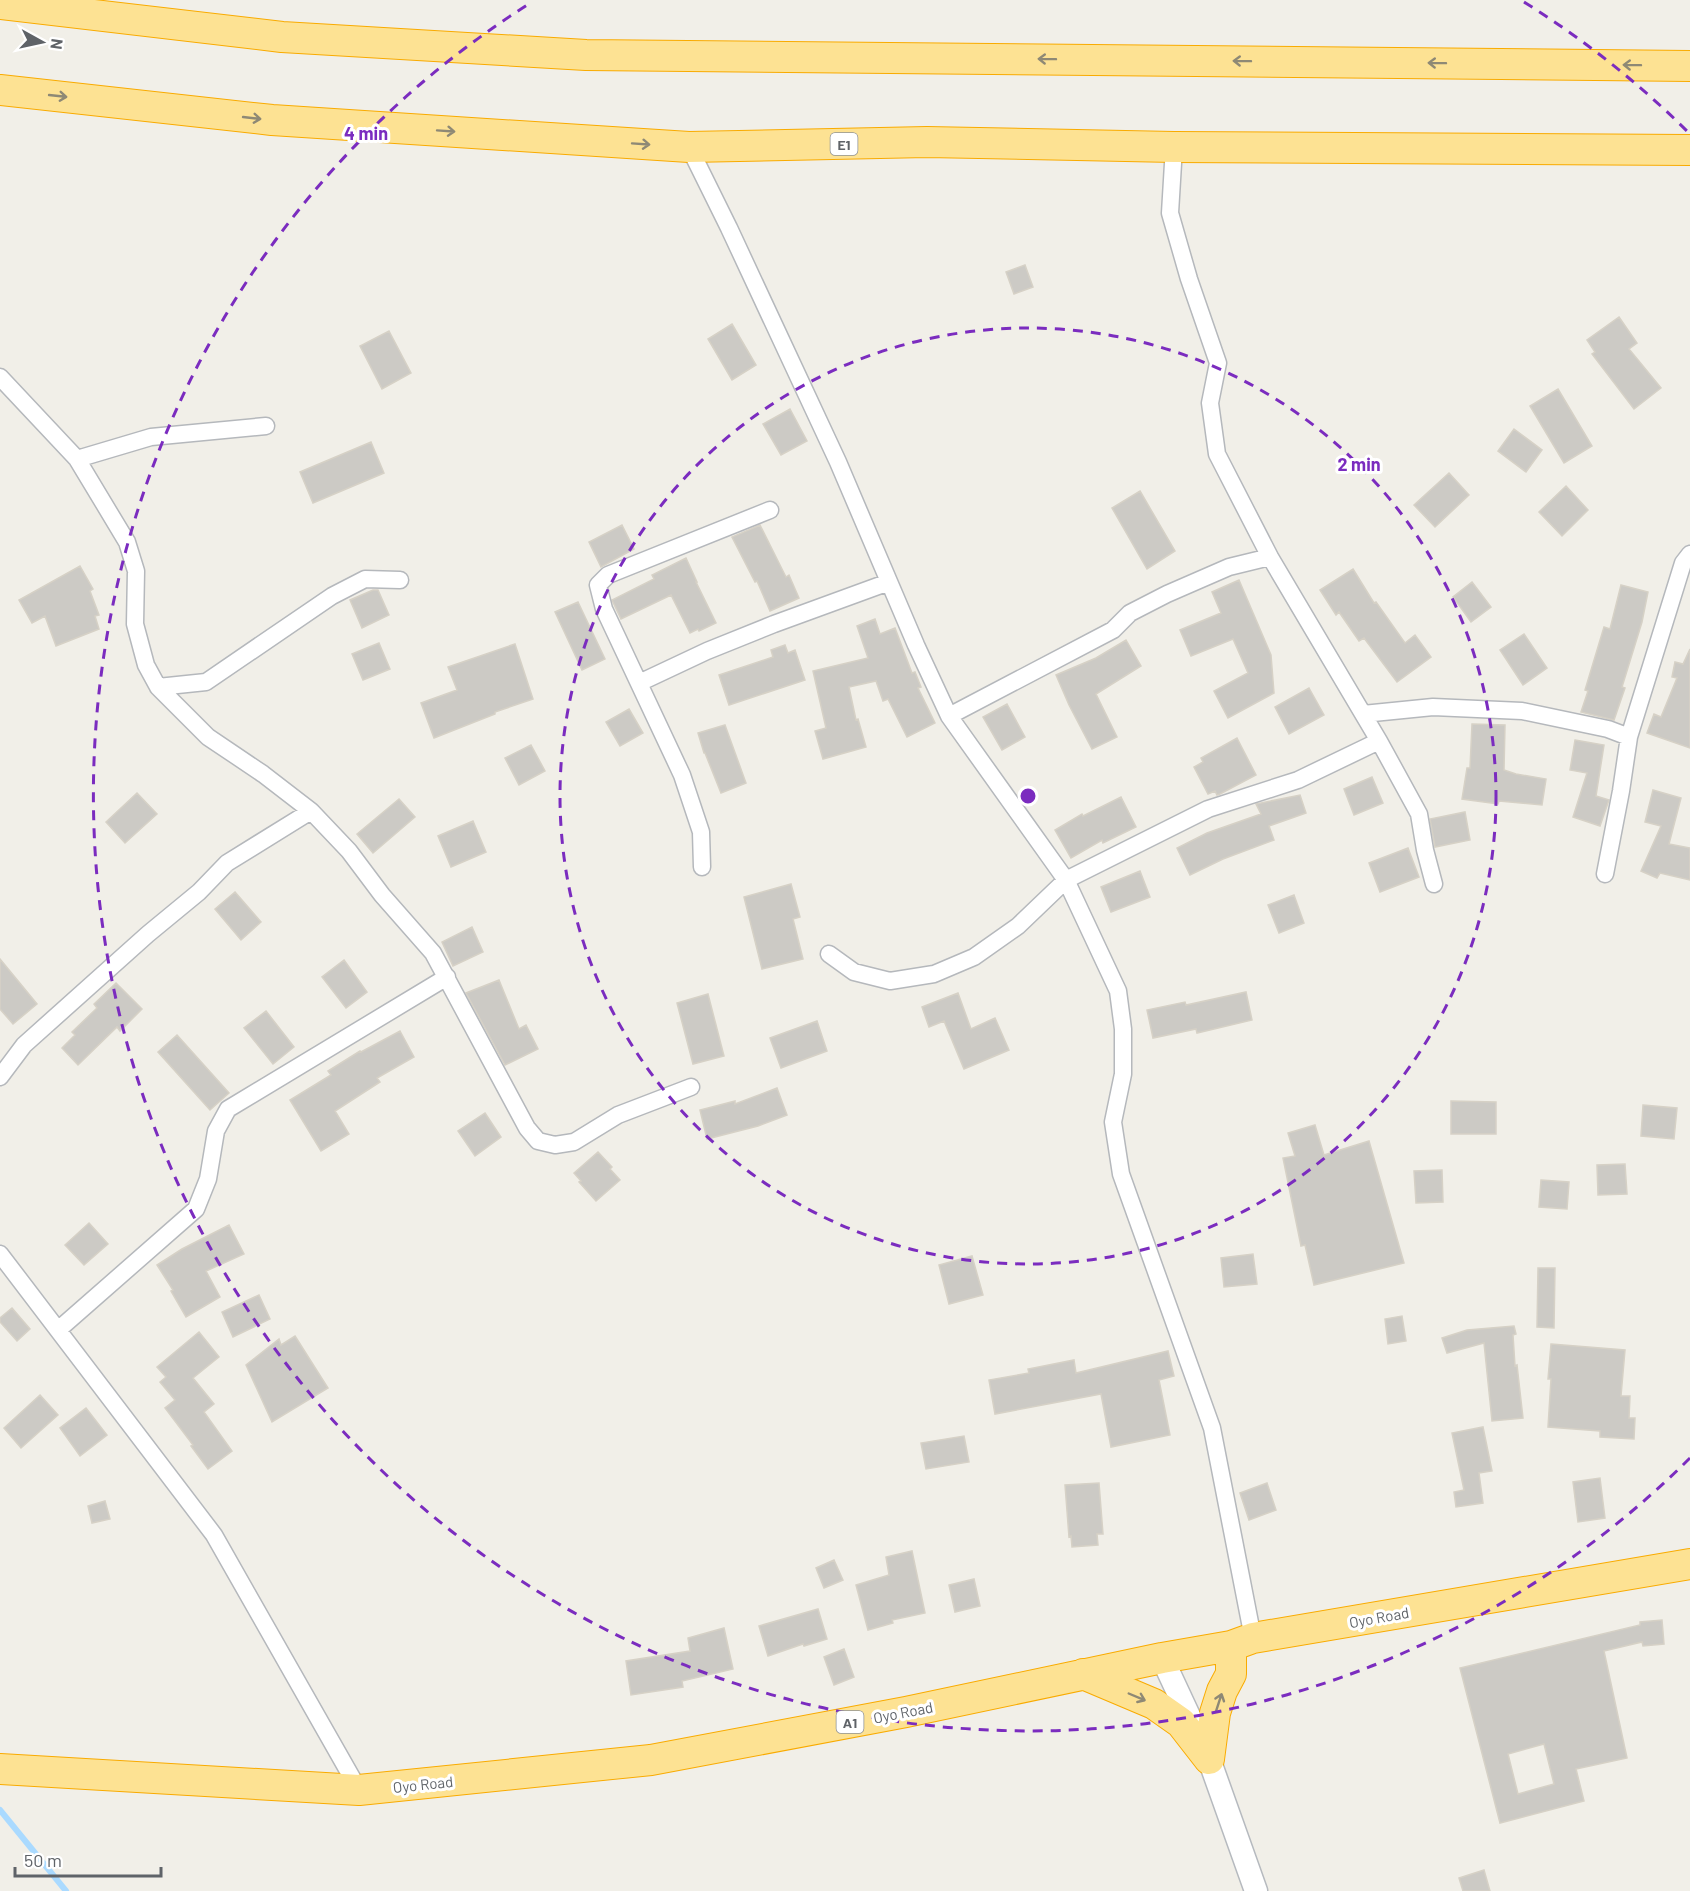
<svg xmlns="http://www.w3.org/2000/svg" width="1690" height="1891" font-family="Barlow,sans-serif">
<style>
.lines{fill:none;stroke-linecap:round;stroke-linejoin:round}
.stream{stroke:#aadaff;stroke-width:6}
.building{fill:#cccac5;stroke:#d6d1c6;stroke-width:1.5;fill-rule:evenodd}
.street-casing{stroke:#b5b8bc;stroke-width:19}
.secondary-casing{stroke:#b6babf;stroke-width:25}
.highway-casing{stroke:#f9ab00;stroke-width:32}
.street{stroke:#fff;stroke-width:16}
.secondary{stroke:#fff;stroke-width:22}
.highway{stroke:#fde293;stroke-width:30}
.oneway{stroke:#8e8975}
.ring{fill:none;stroke:#7b2cbf;stroke-width:3;stroke-dasharray:10 8}
.labels{text-anchor:middle;dominant-baseline:central;stroke-width:6;stroke-linejoin:round;paint-order:stroke}
.shield{fill:#fff;stroke:#8f9295;stroke-width:1.5}
.shield-label{font-size:14px;font-weight:bold;fill:#5f6368}
.street-label{font-size:15px;fill:#5f6368;stroke:#fff}
.centre{fill:#7b2cbf;stroke:#fff;stroke-width:3}
.ring-label{font-size:18px;text-anchor:middle;font-weight:bold;fill:#7b2cbf;stroke:#fff;stroke-width:6;stroke-linejoin:round;paint-order:stroke}
</style>
<rect width="100%" height="100%" fill="#f1efe8"/>
<g class="lines">
<!-- stream -->
<path class="stream" d="M0 1810 66 1891"/>
</g>
<!-- building -->
<path class="building" d="M1025 265 1033 287 1014 294 1006 272Z
M1619 317 1637 343 1629 349 1661 388 1634 409 1592 354 1595 352 1587 340Z
M732 324 756 365 732 380 708 339Z
M389 331 411 373 382 389 360 346Z
M1558 389 1592 446 1564 463 1530 406Z
M790 409 807 441 781 455 763 424Z
M1514 429 1542 450 1526 472 1498 451Z
M371 442 384 473 313 503 300 472Z
M1449 473 1469 495 1435 527 1414 505Z
M1566 486 1588 510 1562 536 1539 512Z
M1140 491 1175 551 1147 569 1112 508Z
M622 525 634 549 601 567 589 542Z
M760 525 786 577 789 575 799 598 770 611 757 581 755 582 732 537Z
M686 558 697 582H696L716 623 699 631 698 629 690 633 671 595 621 619 612 600 654 579 652 575Z
M80 566 93 589 90 591 99 615 95 616 99 629 56 646 45 616 32 623 19 600Z
M1353 569 1374 603 1376 602 1405 643 1415 635 1431 657 1397 682 1364 638 1359 641 1339 612 1336 615 1320 590Z
M1239 580 1271 655 1274 693 1228 718 1214 691 1248 673 1233 639 1191 656 1180 630 1221 613 1212 592Z
M1472 582 1491 607 1471 622 1453 597Z
M1621 585 1648 592 1642 622 1622 687 1625 688 1614 720 1581 712 1588 691 1585 690 1604 627 1610 629Z
M373 590H378L389 615 362 628 350 600Z
M578 602 605 659 582 670 555 612Z
M875 619 880 634 895 628 912 673 915 672 921 687 918 688 935 723 907 737 888 699 883 701 876 681 849 687 856 720 858 719 866 747 823 759 815 731 826 728 813 671 868 658 857 626Z
M1524 634 1547 668 1523 685 1500 650Z
M1126 640 1141 666 1096 694 1117 737 1092 749 1069 705 1056 675 1096 658Z
M379 643 390 669 363 680 352 654Z
M515 644 533 699 495 712V714L434 738 421 703 457 690 448 667Z
M785 645 788 653 795 650 805 680 729 705 719 675 773 657 771 650Z
M1690 649V748L1647 733 1654 714 1661 717 1677 678 1672 677 1675 662 1683 664Z
M1309 688 1324 715 1289 734 1275 707Z
M1007 704 1025 737 1002 750 983 717Z
M629 709 643 733 620 746 606 722Z
M1472 724 1505 725 1504 770 1516 774 1546 779 1542 805 1499 801 1498 804 1462 799 1467 768H1470Z
M725 725 746 783 721 793 705 753H704L698 733Z
M1237 738 1256 775 1220 794 1217 795 1215 791 1208 794 1194 767 1203 762 1201 758Z
M1575 740 1604 745 1596 796 1609 800 1600 826 1573 817 1587 773 1570 770Z
M531 745 545 771 519 785 505 758Z
M1372 777 1383 803 1354 815 1344 789Z
M1653 790 1681 798 1669 844 1690 848V880L1660 873 1657 878 1641 871 1661 826 1645 822Z
M137 793 157 814 125 843 106 822Z
M1300 795 1306 813 1269 826 1274 840 1223 859 1190 875 1177 848 1207 833 1261 814 1256 804Z
M1121 797 1136 827 1103 843 1102 840 1071 858 1055 830 1082 814 1083 816Z
M399 799 415 817 373 853 357 834Z
M1465 812 1470 840 1435 847 1430 819Z
M473 821 486 852 451 867 438 836Z
M1408 848 1419 877 1380 892 1369 863Z
M1140 871 1150 897 1111 912 1101 887Z
M791 884 800 917 793 919 803 959 762 969 744 897Z
M235 892 261 922 241 940 215 909Z
M1294 895 1304 923 1279 933 1268 905Z
M472 927 483 952 453 966 442 942Z
M0 959 37 1004 13 1024 0 1009Z
M344 960 367 992 346 1008 322 977Z
M499 980 519 1029 526 1025 538 1049 505 1065 466 993Z
M116 983 142 1009 120 1031 117 1027 78 1065 62 1048 75 1035 72 1032 97 1008 94 1004Z
M1246 992 1252 1020 1197 1033 1196 1029 1153 1038 1147 1010 1185 1002 1186 1005Z
M958 993 971 1029 995 1018 1009 1050 964 1069 944 1021 929 1027 922 1007Z
M708 994 724 1056 693 1064 677 1003Z
M266 1011 294 1047 273 1064 244 1028Z
M817 1021 827 1051 781 1068 770 1038Z
M400 1031 414 1057 377 1078 380 1082 335 1111 349 1134 321 1151 290 1100 331 1075 328 1071 360 1051 361 1052Z
M177 1035 229 1093 210 1110 158 1052Z
M777 1088 787 1115 758 1126 707 1139 700 1110 735 1101V1104Z
M1451 1101 1496 1102V1134H1451Z
M1643 1105 1677 1108 1674 1139 1641 1136Z
M485 1113 501 1137 475 1156 458 1131Z
M1315 1125 1324 1155 1369 1141 1404 1263 1314 1285 1305 1245 1301 1246 1283 1158 1295 1156 1288 1133Z
M598 1152 612 1167 610 1169 620 1180 596 1201 579 1182 581 1181 574 1173Z
M1625 1164 1627 1194 1598 1195 1597 1165Z
M1442 1170 1443 1202 1416 1203 1414 1171Z
M1541 1180 1569 1182 1567 1209 1539 1207Z
M89 1223 108 1244 84 1265 65 1245Z
M229 1225 244 1254 206 1271 220 1297 186 1317 171 1291 173 1290 157 1265 182 1249Z
M1253 1254 1257 1284 1224 1287 1221 1258Z
M972 1256 983 1295 949 1304 939 1265Z
M1538 1268H1555L1554 1328 1537 1327Z
M259 1295 270 1319 233 1337 222 1312Z
M12 1308 30 1329 17 1341 0 1322V1318Z
M1402 1316 1406 1341 1388 1344 1385 1319Z
M1514 1326 1516 1334 1513 1335 1515 1366 1517 1365 1523 1418 1492 1421 1484 1343 1447 1353 1442 1338 1467 1330Z
M199 1332 219 1357 193 1378 214 1404 204 1412 232 1451 208 1469 191 1446 193 1445 165 1408 175 1400 160 1382 166 1377 157 1367Z
M295 1336 328 1388 272 1422 246 1365 279 1339 281 1345Z
M1551 1344 1625 1350 1621 1396H1630L1629 1418H1635L1634 1439 1600 1437V1431L1548 1427 1551 1379H1548Z
M1168 1351 1174 1376 1159 1380 1170 1435 1111 1447 1101 1394 995 1414 989 1380 1029 1373 1028 1369 1074 1360 1076 1373Z
M40 1395 58 1415 21 1448 4 1428Z
M86 1408 107 1435 80 1456 60 1428Z
M1483 1427 1492 1471 1479 1473 1483 1503 1456 1507 1454 1492 1464 1490 1452 1433Z
M964 1436 969 1462 926 1469 921 1443Z
M1600 1478 1605 1518 1578 1522 1573 1482Z
M1099 1483 1103 1534H1097L1098 1545 1072 1547 1071 1536 1069 1537 1065 1485Z
M1267 1483 1276 1510 1249 1520 1240 1493Z
M105 1501 110 1519 92 1523 88 1506Z
M912 1551 925 1613 892 1620 893 1623 868 1630 856 1585 889 1575 886 1557Z
M834 1560 843 1580 824 1588 816 1568Z
M974 1579 980 1606 955 1612 949 1585Z
M818 1609 827 1639 804 1646 803 1644 768 1656 759 1626Z
M1662 1620 1664 1644 1643 1646 1642 1642 1604 1651 1627 1758 1576 1769 1584 1801 1500 1823 1460 1668 1640 1625V1622ZM1544 1744 1554 1784 1518 1794 1508 1754Z
M724 1628 733 1669 682 1681 683 1687 631 1695 626 1661 690 1651 688 1638Z
M844 1649 854 1677 834 1685 824 1657Z
M1484 1870 1490 1891H1463L1459 1878Z"/>
<g class="lines">
<defs>
<path id="street" d="M689 147 729 228 838 462 916 645 949 716 1066 880 1118 991 1123 1029V1074L1113 1122 1121 1174 1212 1428 1253 1638
M1174 147 1170 213 1189 279 1218 363 1210 403 1217 454 1270 557 1379 741 1419 814 1425 850 1434 884
M0 377 77 459 127 542 136 571 135 624 146 665 158 687 208 737 263 774 311 811 349 851 382 895 433 953 527 1128 538 1141 555 1145 574 1142 618 1115 691 1087
M77 459 151 437 266 426
M639 683 707 651 774 624 889 582
M158 687 206 682 332 596 365 579 400 580
M1363 714 1433 707 1522 711 1608 729 1629 737
M949 716 1113 630 1130 613 1167 594 1229 567 1270 557
M702 867 701 832 682 775 604 609 598 585 608 575 770 510
M1605 874 1621 791 1629 737 1683 563 1690 554
M829 954 854 972 890 981 934 974 974 957 1018 926 1066 880 1208 809 1298 780 1379 741
M0 1077 24 1045 148 934 199 892 227 863 311 811
M0 1254 214 1535 359 1790
M58 1330 196 1209 208 1179 216 1131 228 1109 447 977"/>
<path id="secondary" d="M1162 1658 1209 1759 1256 1891"/>
<path id="highway" d="M0 4 282 37 586 55 1690 66
M0 90 272 120 689 147 927 142 1174 147 1690 150
M1083 1674 1154 1704 1181 1723 1209 1759
M1209 1759 1215 1713 1222 1691 1231 1674V1646
M0 1769 359 1790 651 1760 906 1712 1162 1658 1231 1646 1253 1638 1690 1564"/>
</defs>
<!-- street casing -->
<use href="#street" class="street-casing"/>
<!-- secondary casing -->
<use href="#secondary" class="secondary-casing"/>
<!-- highway casing -->
<use href="#highway" class="highway-casing"/>
<!-- street -->
<use href="#street" class="street"/>
<!-- secondary -->
<use href="#secondary" class="secondary"/>
<!-- highway -->
<use href="#highway" class="highway"/>
</g>
<!-- one-way arrows -->
<defs><path id="oneway-shaft" d="M-6 0H5M1.5-3L5.5 0L1.5 3" fill="none" stroke-width="1.6" stroke-linecap="round" stroke-linejoin="round" transform="scale(1.5)"/></defs>
<g class="oneway">
<use href="#oneway-shaft" transform="translate(1047 59) rotate(-179)"/>
<use href="#oneway-shaft" transform="translate(1242 61) rotate(-179)"/>
<use href="#oneway-shaft" transform="translate(1437 63) rotate(-179)"/>
<use href="#oneway-shaft" transform="translate(1632 65) rotate(-179)"/>
<use href="#oneway-shaft" transform="translate(58 96) rotate(6)"/>
<use href="#oneway-shaft" transform="translate(252 118) rotate(6)"/>
<use href="#oneway-shaft" transform="translate(446 131) rotate(4)"/>
<use href="#oneway-shaft" transform="translate(641 144) rotate(4)"/>
<use href="#oneway-shaft" transform="translate(1137 1697) rotate(23)"/>
<use href="#oneway-shaft" transform="translate(1219 1702) rotate(-72)"/>
</g>
<!-- distance rings -->
<g class="ring">
<circle cx="1028" cy="796" r="468"/>
<path d="M1690 1458A936 936 0 1 1 532 2M1524 2A936 936 0 0 1 1690 134"/>
</g>
<g class="labels">
<!-- shield labels -->
<g class="shield">
<rect x="830.5" y="133" width="27" height="22" rx="4.5"/>
<rect x="836.5" y="1711" width="27" height="22" rx="4.5"/>
</g>
<g class="shield-label">
<text x="844" y="144">E1</text>
<text x="850" y="1722">A1</text>
</g>
<!-- street labels -->
<g class="street-label">
<text transform="translate(1379 1617) rotate(-10)">Oyo Road</text>
<text transform="translate(903 1712) rotate(-11)">Oyo Road</text>
<text transform="translate(423 1784) rotate(-6)">Oyo Road</text>
</g>
</g>
<circle cx="1028" cy="796" r="9" class="centre"/>
<g class="ring-label">
<text x="366" y="140">4 min</text>
<text x="1359" y="471">2 min</text>
</g>
<!-- north arrow -->
<g transform="translate(42 42) rotate(98)" stroke="#ffffff" stroke-width="4.5" paint-order="stroke">
<path d="M0-4.5L10 22L0 15L-10 22Z" fill="#5f6368"/>
<text y="-9" font-size="16" font-weight="bold" text-anchor="middle" fill="#5f6368">N</text>
</g>
<!-- scale -->
<path d="M15 1867v9h146v-9" fill="none" stroke="#5f6368" stroke-width="3"/>
<text x="24" y="1867" font-size="18" fill="#5f6368" stroke="#ffffff" stroke-width="4.5" paint-order="stroke">50 m</text>
</svg>
